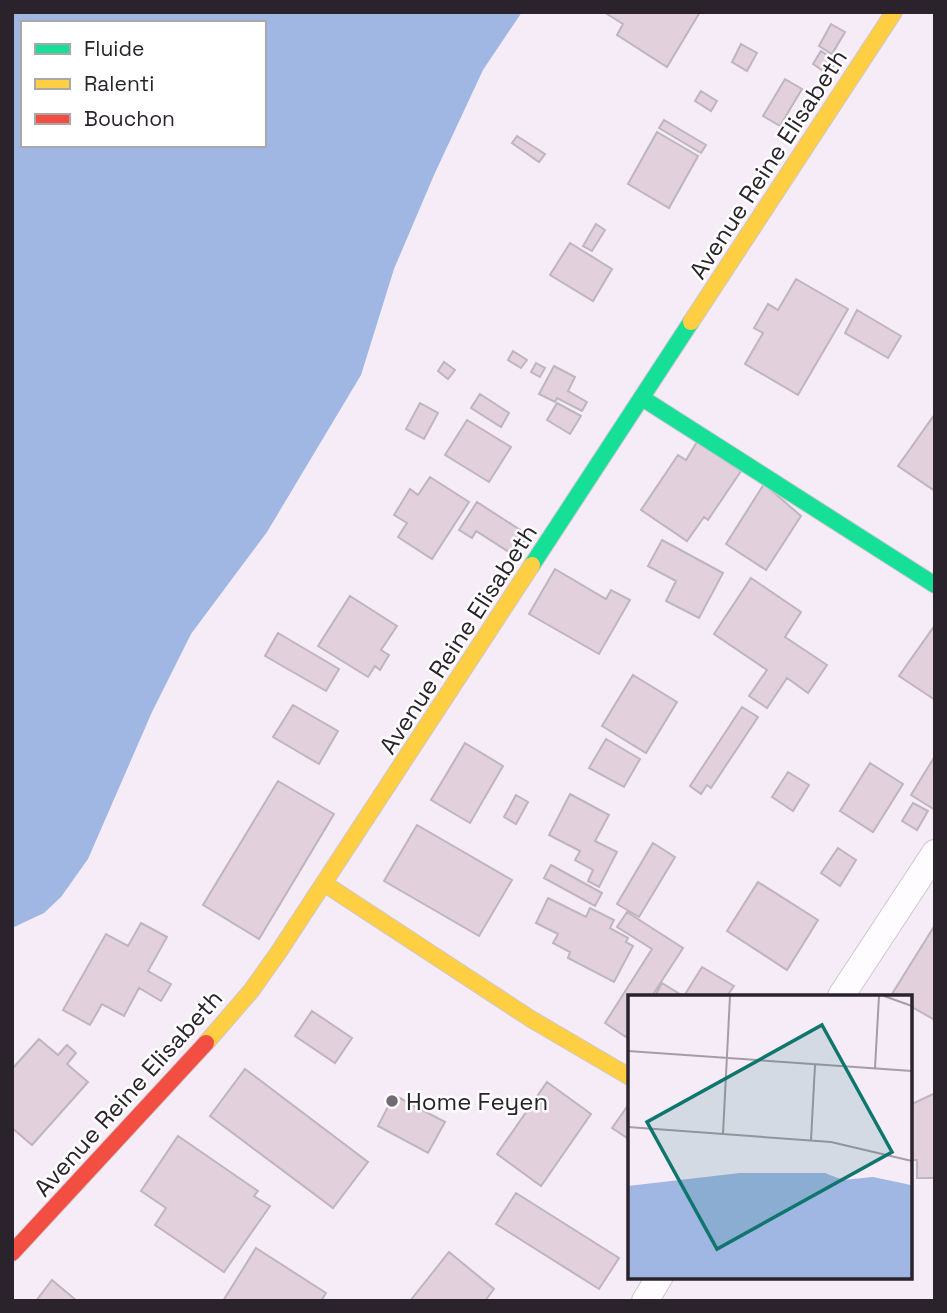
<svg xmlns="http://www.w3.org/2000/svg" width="947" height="1313" font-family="'Space Grotesk',sans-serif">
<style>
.water{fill:#a1b7e3;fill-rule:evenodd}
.building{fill:#e2d0dc;stroke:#beb5bd;stroke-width:2}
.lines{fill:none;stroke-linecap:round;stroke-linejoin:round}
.street-casing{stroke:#cec6d0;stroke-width:28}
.fast-casing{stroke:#cec6d0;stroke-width:18}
.slow-casing{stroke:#cec6d0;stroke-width:18}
.jam-casing{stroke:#cec6d0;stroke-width:18}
.street{stroke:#fefcfe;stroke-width:26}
.fast{stroke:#16e098;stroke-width:16}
.slow{stroke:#ffcf43;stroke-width:16}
.jam{stroke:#f24e42;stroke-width:16}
.poi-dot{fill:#716973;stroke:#fff;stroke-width:2.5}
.labels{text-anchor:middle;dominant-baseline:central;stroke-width:5;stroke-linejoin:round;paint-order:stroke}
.street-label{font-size:24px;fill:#2a232c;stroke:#fff}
.poi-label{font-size:24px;fill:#2a232c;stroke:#fff;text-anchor:start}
.inset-road{fill:none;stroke:#a49ca6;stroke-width:2}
.view{fill:#0f766e;fill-opacity:0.15;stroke:#0f766e;stroke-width:3.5}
.inset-edge{fill:none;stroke:#2a232c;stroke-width:3.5}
</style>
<rect width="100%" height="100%" fill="#f6ecf8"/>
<!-- water -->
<path class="water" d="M12 12H522L483 70 434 175 394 269 361 375 267 532 191 634 152 712 88 859 61 897 44 913 12 928ZM23 23H264V145H23Z"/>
<!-- building -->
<path class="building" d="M604 12H700L667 67 617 35 623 24Z
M831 24 845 32 832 54 819 46Z
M741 44 757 53 747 71 732 62Z
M821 51 837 61 828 74 813 64Z
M785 79 802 89 780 126 763 116Z
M701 91 717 101 711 111 695 101Z
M664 120 706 145 701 153 659 128Z
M657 132 698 156 669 208 628 184Z
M517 136 545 154 539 162 512 143Z
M596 224 605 230 592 251 583 246Z
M570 243 612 269 593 301 550 275Z
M796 279 848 309 798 395 745 364 763 333 754 328 768 304 778 310Z
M857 310 901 336 888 358 845 333Z
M513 351 527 360 521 368 508 360Z
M444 362 455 370 448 379 438 371Z
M536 363 545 368 540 377 531 372Z
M554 366 575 377 568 391 587 402 582 411 557 398 555 402 539 394Z
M480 394 509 413 501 427 471 408Z
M420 403 438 413 424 439 406 429Z
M557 403 581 416 570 434 547 420Z
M935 414V491L898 466Z
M467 420 511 447 489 482 445 455Z
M697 442 741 471 708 520 704 517 687 541 641 510 678 455 686 460Z
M430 477 469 502 432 559 398 537 407 523 394 515 410 489 418 495Z
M764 484 801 516 766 570 726 544Z
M477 502 528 535 515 556 476 531 472 538 459 530Z
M662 540 723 573 699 618 666 601 676 581 648 566Z
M555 569 606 599 611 590 630 600 599 654 529 614Z
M751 578 801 612 785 637 827 665 808 693 787 678 767 708 749 696 767 670 714 634Z
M350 596 397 626 381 650 389 655 380 670 375 666 368 677 318 646Z
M935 625V700L899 676Z
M278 633 339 669 326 691 265 656Z
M633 675 677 702 646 753 602 726Z
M293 705 338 731 319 764 273 737Z
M742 707 758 717 711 788 707 785 701 794 690 786Z
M606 739 640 759 624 787 589 768Z
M465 743 503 766 470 823 431 800Z
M935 756V810L911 795Z
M870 763 903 784 873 832 840 811Z
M788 772 809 785 793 811 772 797Z
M278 781 334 814 259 939 203 905Z
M570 794 609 815 595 841 617 852 599 887 588 881 593 870 575 860 580 851 549 835Z
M516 795 528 802 516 824 504 817Z
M913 803 928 811 917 830 902 821Z
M417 825 512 880 479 936 384 881Z
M653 843 675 857 639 917 617 904Z
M838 848 856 860 840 886 821 873Z
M551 865 602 893 595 906 544 878Z
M758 882 818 920 787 970 727 931Z
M548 898 586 917 590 908 614 920 610 928 628 938 626 942 633 946 614 982 568 958 570 952 553 943 558 934 536 923Z
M627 912 683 948 652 996H630V1030L626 1037 605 1023 652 949 617 927Z
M141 923 167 937 148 971 171 984 161 1001 139 988 124 1016 102 1004 90 1025 63 1010 106 934 128 946Z
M935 925V1020L910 1006V996L892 994Z
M702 967 734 986 727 996H684Z
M662 983 683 996H655Z
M312 1011 352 1038 335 1063 295 1036Z
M39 1039 58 1055 67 1045 76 1053 67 1064 88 1082 32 1145 12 1128V1069Z
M245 1069 368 1162 333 1208 210 1116Z
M547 1082 591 1114 541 1186 497 1154Z
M935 1093V1178H917V1160H910V1105Z
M394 1095 445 1122 428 1153 378 1126Z
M629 1104 630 1105V1140L612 1128Z
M178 1136 258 1191 254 1196 270 1206 224 1272 155 1225 166 1208 141 1191Z
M516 1193 619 1258 599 1289 496 1224Z
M256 1248 326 1293 321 1301H223Z
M449 1252 494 1289 485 1301H410Z
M52 1280 77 1301H36Z"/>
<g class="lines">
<defs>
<path id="street" d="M841 996 935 853
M645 1301 660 1276"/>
<path id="fast" d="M642 398 935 585
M532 565 691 322"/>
<path id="slow" d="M691 322 894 12
M325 884 531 1019 630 1077
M206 1043 251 991 278 953 532 565"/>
<path id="jam" d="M12 1253 206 1043"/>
</defs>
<!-- street casing -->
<use href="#street" class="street-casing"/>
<!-- fast casing -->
<use href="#fast" class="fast-casing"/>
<!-- slow casing -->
<use href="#slow" class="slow-casing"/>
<!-- jam casing -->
<use href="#jam" class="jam-casing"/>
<!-- street -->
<use href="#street" class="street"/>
<!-- fast -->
<use href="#fast" class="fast"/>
<!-- slow -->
<use href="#slow" class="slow"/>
<!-- jam -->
<use href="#jam" class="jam"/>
</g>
<!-- markers -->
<circle class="poi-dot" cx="392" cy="1101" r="7"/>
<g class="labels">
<!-- street labels -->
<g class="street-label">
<text transform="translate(768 164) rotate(-57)">Avenue Reine Elisabeth</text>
<text transform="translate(458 639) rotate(-57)">Avenue Reine Elisabeth</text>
<text transform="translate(128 1093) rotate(-48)">Avenue Reine Elisabeth</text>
</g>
<!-- poi labels -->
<g class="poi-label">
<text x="406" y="1101">Home Feyen</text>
</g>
</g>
<!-- overview -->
<g transform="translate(628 995)">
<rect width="284" height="284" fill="#f6ecf8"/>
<path d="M112 178H197L215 185 245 182 283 190V283H0V191Z" fill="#a1b7e3"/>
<path class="inset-road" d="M256 1 284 11M0 56 284 76M247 73 251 1M0 132 203 147 284 166M95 139 102 1M183 145 187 70"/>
<path class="view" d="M194 30 264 157 89 254 19 127Z"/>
<rect width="284" height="284" class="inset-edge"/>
</g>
<!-- border -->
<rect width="947" height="1313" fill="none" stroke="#2a232c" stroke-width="28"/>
<!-- legend -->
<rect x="21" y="21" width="245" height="126" fill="#ffffff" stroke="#aaa7ab" stroke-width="2"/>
<rect x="35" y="44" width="35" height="10" fill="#16e098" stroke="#aaa7ab" stroke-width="2"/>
<text x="84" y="56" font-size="21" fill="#2a232c">Fluide</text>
<rect x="35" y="79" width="35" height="10" fill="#ffcf43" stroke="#aaa7ab" stroke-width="2"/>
<text x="84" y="91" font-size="21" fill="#2a232c">Ralenti</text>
<rect x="35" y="114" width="35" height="10" fill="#f24e42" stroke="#aaa7ab" stroke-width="2"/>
<text x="84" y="126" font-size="21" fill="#2a232c">Bouchon</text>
</svg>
